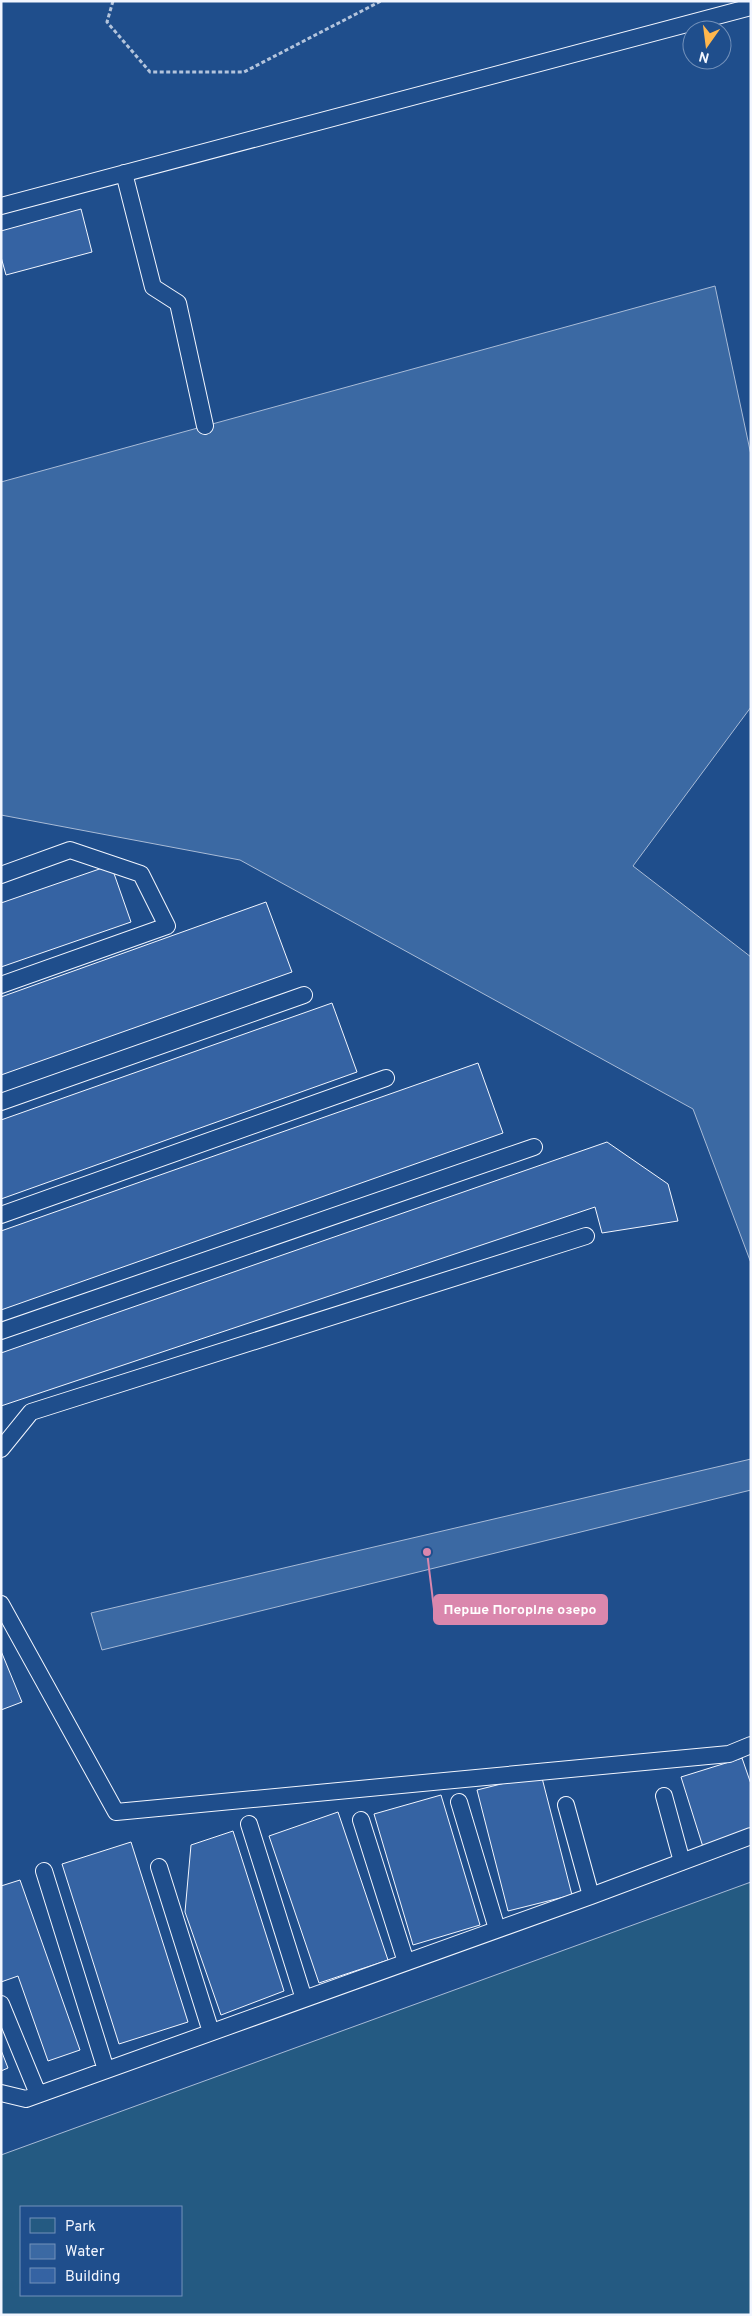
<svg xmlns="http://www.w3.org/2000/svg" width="752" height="2316" font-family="Overpass,sans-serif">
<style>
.green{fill:#245a82;stroke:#a8bbd7;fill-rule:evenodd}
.water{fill:#3b69a3;stroke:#a8bbd7}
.building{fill:#3563a3;stroke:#f2f6ff}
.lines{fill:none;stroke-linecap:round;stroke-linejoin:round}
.lane-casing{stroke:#f2f6ff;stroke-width:18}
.path{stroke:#b3c4dc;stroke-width:3;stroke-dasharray:4 2.5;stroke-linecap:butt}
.lane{stroke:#1f4e8c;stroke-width:16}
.leader{fill:none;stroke:#da87ad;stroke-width:2}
.callout-dot{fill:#da87ad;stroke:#1f4e8c;stroke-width:2}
.callout{fill:#da87ad;stroke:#da87ad;stroke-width:2}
.callout-label{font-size:14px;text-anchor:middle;font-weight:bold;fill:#fff}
</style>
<rect width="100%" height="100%" fill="#1f4e8c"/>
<!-- green -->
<path class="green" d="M751 1882V2315H1V2155ZM21 2207H181V2295H21Z"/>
<!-- water -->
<path class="water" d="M715 286 751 455V707L633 866 751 957V1263L693 1109 240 860 1 815V482Z
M751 1459V1490L102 1650 91 1613Z"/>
<!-- building -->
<path class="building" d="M81 209 92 252 6 275 1 257V231Z
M111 865 131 922 1 967V903Z
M266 902 292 972 1 1075V997Z
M332 1003 357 1072 1 1199V1120Z
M478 1063 503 1133 1 1310V1231Z
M607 1142 668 1184 678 1221 602 1233 595 1207 1 1406V1353Z
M1 1651 22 1702 1 1710Z
M742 1758 751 1784V1832L703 1847 681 1777Z
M541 1774 572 1895 508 1911 477 1790Z
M441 1795 480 1925 413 1945 374 1814Z
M338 1812 388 1960 319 1983 269 1836Z
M233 1831 284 1991 221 2015 185 1912 191 1845Z
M131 1842 188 2022 119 2044 62 1864Z
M20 1880 80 2050 48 2061 18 1976 1 1982V1886Z
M1 2050 8 2068 1 2071Z"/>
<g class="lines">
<defs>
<path id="lane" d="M124 173 153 287 178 303 205 426
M1 206 751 7
M1 875 70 850 141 874 167 926 1 985
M1 1102 304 995
M1 1215 386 1078
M1 1331 534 1147
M1 1449 31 1412 586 1236
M1 1604 116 1812 729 1754 751 1745
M664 1796 682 1862
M459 1802 497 1929
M566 1805 591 1896
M361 1820 406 1962
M249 1824 304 1999
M159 1867 211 2032
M44 1871 106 2070
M1 2004 38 2094
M1 2093 26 2099 591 1896 751 1836"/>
</defs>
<!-- lane casing -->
<use href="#lane" class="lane-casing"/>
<!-- path -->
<path class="path" d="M113 1 107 22 150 72H244L381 1"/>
<!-- lane -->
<use href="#lane" class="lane"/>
</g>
<!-- callouts -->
<path class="leader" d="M427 1552L434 1609"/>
<circle class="callout-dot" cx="427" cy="1552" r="5"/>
<rect class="callout" x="434" y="1595" width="173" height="29" rx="5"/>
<g class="callout-label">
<text x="520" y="1614">Перше Погоріле озеро</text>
</g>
<!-- border -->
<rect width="752" height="2316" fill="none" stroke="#f2f6ff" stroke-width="5"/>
<!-- legend -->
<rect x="20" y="2206" width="162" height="90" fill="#1f4e8c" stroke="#7391ba"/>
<rect x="30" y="2218" width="25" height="15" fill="#245a82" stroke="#7391ba"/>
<text x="65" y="2231" font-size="15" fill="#f2f6ff">Park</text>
<rect x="30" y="2244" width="25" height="15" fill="#3b69a3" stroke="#7391ba"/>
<text x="65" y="2256" font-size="15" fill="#f2f6ff">Water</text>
<rect x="30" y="2268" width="25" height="15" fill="#3563a3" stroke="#7391ba"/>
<text x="65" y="2281" font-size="15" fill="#f2f6ff">Building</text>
<!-- north arrow -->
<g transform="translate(707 45) rotate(194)"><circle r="24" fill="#1f4e8c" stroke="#7391ba"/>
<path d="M0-4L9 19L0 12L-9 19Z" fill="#ffb74d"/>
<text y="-8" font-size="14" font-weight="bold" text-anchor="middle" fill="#f2f6ff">N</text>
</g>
</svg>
